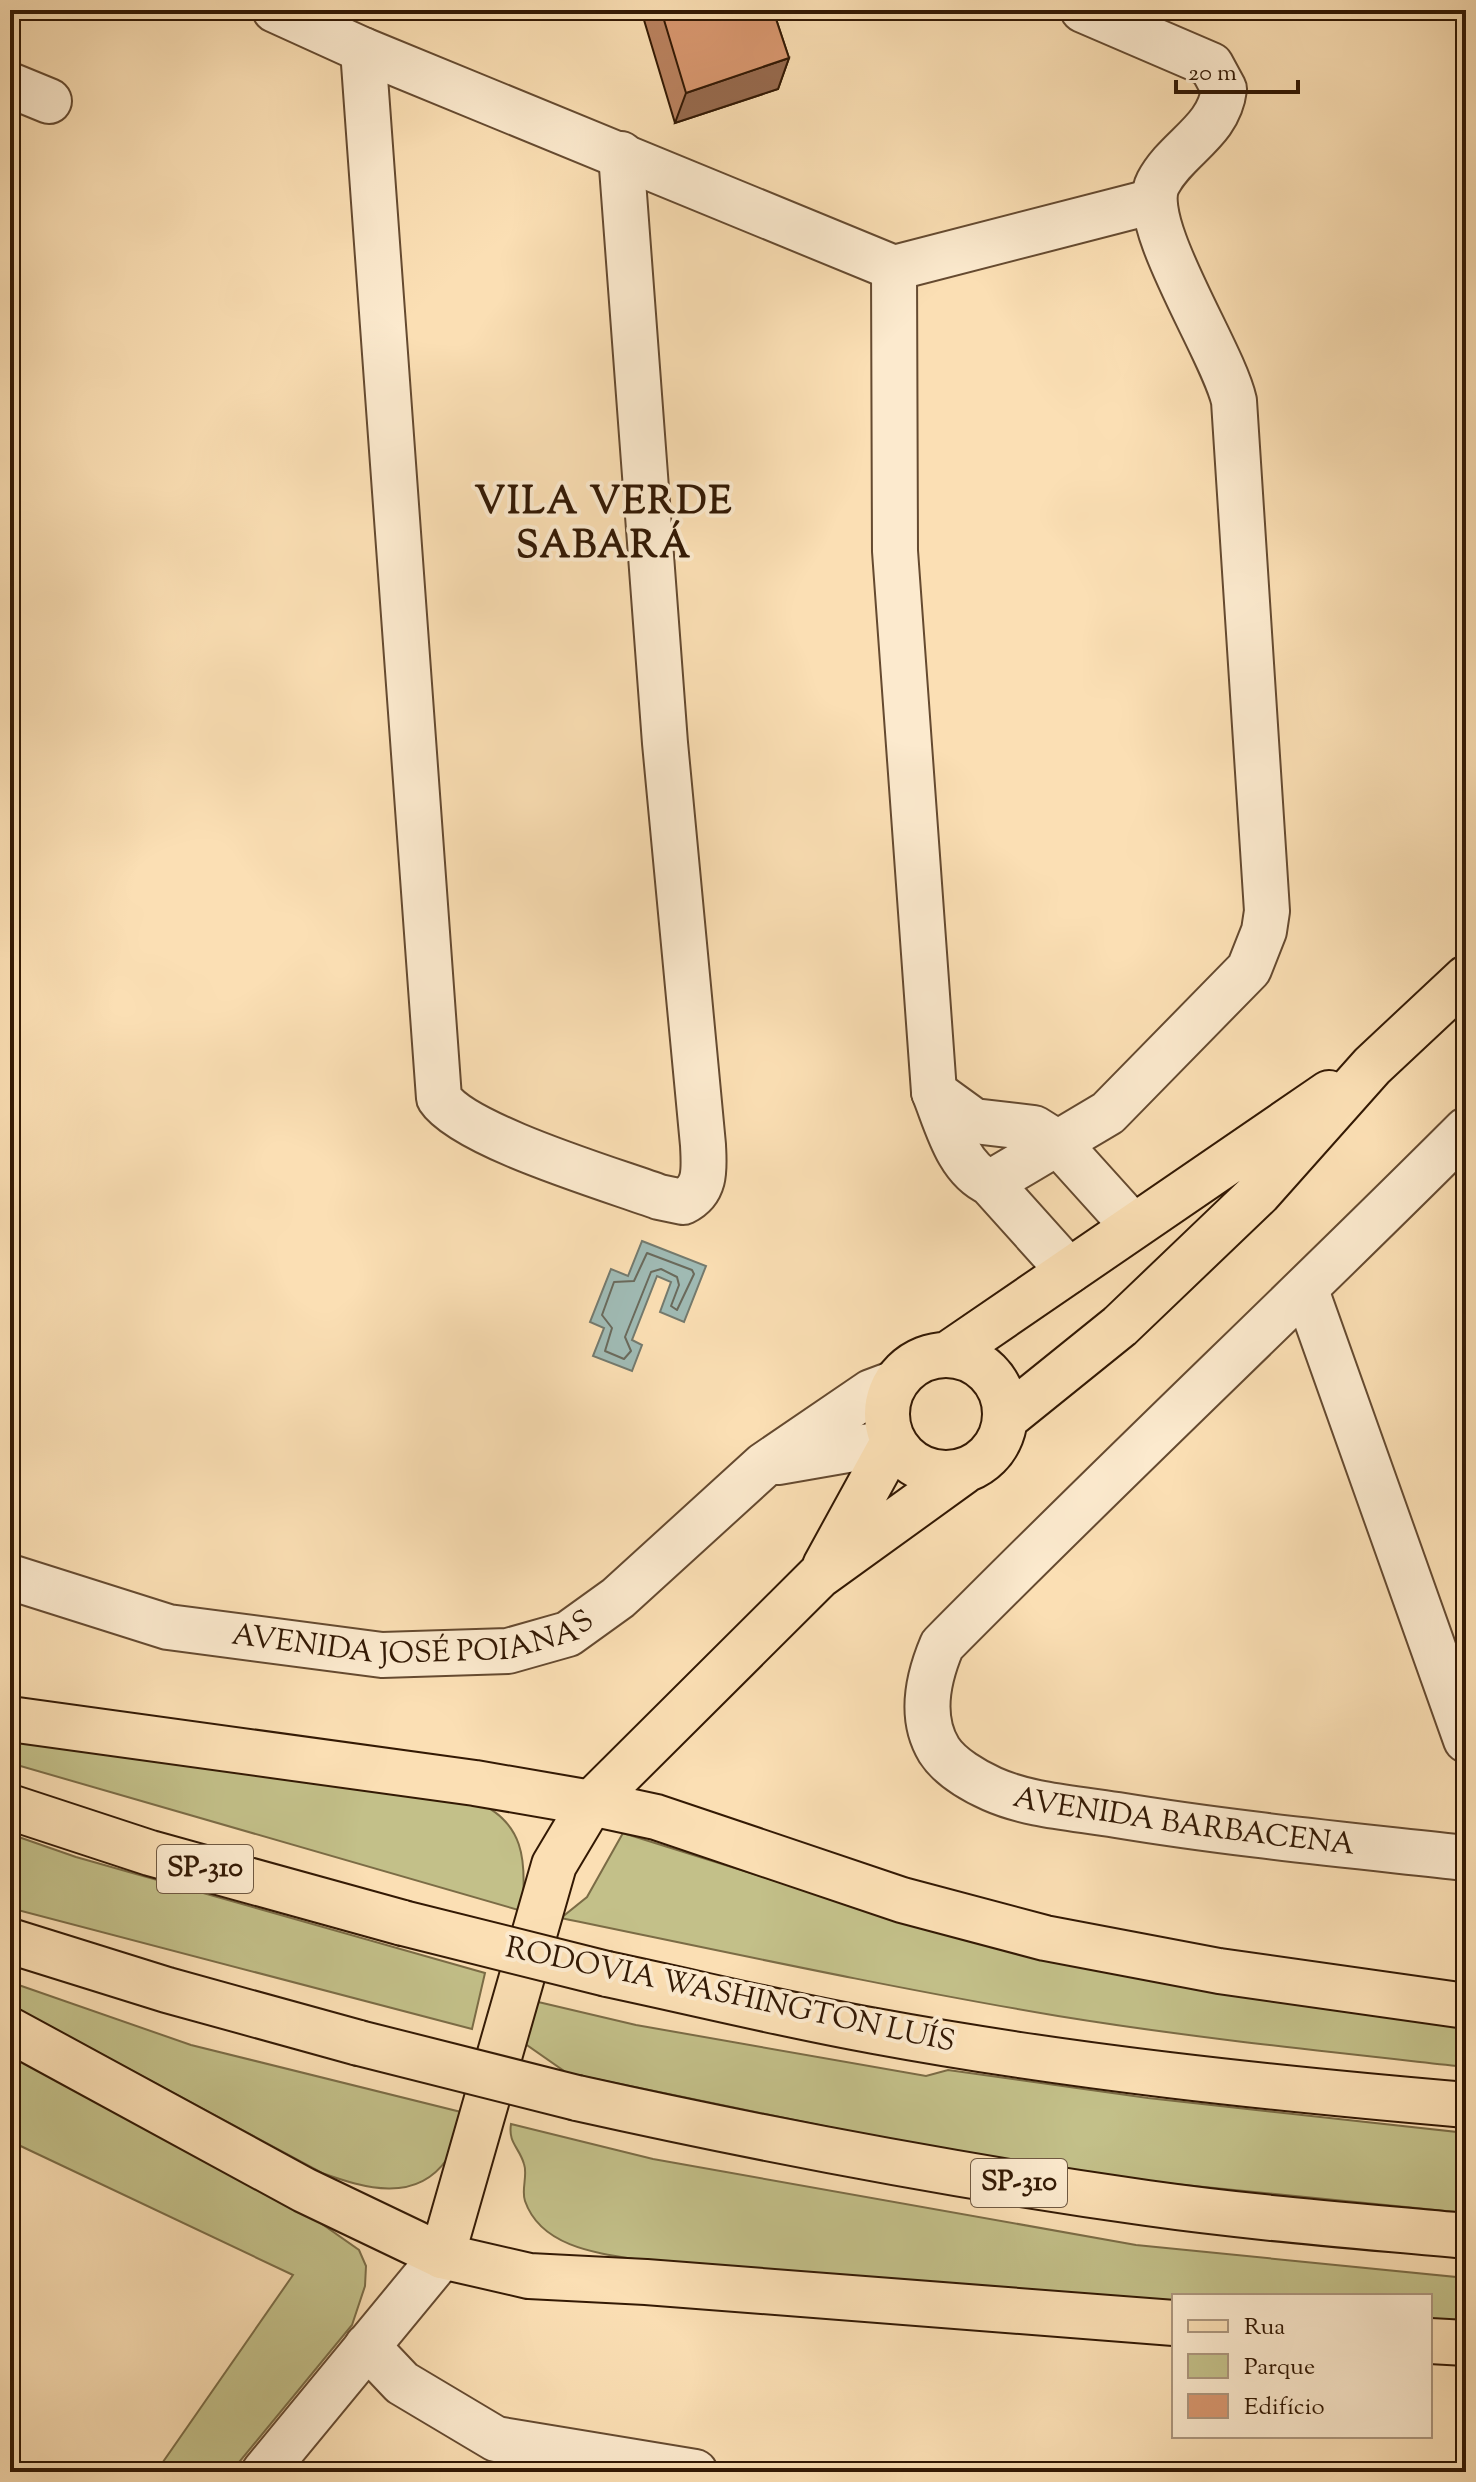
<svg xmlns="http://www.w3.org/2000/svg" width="1476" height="2482" font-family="'Sorts Mill Goudy',serif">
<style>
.green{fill:#c3c089;stroke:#7b6c46;stroke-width:2}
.water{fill:#a0bbb5;stroke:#747a6e;stroke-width:2}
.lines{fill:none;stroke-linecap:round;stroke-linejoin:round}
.shore{stroke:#6a6a5c;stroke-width:2}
.minor-casing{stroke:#654a30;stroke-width:48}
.major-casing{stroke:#331904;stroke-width:48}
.highway-casing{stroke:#331904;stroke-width:48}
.minor{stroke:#fceace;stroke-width:44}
.major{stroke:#fbdfb4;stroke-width:44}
.highway{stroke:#fbdfb4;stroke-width:44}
.highway-bridge-casing{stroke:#331904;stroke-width:48;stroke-linecap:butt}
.highway-bridge{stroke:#fbdfb4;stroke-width:44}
.wall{fill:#ba825f;stroke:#331904;stroke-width:2}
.shaded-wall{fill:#976a4e;stroke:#331904;stroke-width:2}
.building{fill:#d8976f;stroke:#331904;stroke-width:2}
.labels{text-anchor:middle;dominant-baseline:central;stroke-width:8;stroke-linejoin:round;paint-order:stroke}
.shield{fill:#fceace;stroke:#6f5841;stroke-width:2}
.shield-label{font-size:28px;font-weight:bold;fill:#331904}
.street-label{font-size:30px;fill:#331904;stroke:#fceace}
.district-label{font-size:38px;font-weight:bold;letter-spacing:2px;fill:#331904;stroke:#fceace}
</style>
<rect width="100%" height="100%" fill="#fbdfb4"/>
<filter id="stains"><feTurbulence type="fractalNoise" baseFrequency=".0025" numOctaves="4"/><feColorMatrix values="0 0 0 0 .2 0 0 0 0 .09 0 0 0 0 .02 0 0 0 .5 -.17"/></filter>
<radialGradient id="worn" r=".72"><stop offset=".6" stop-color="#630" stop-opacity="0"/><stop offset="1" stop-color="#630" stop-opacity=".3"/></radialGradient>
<!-- green -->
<path class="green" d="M10 1739 472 1800C525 1820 527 1861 522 1911L10 1763Z
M623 1833 945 1934 1466 2024V2067C1330 2052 1193 2038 1058 2016 892 1988 726 1952 561 1918L587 1897Z
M10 1834 76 1857 485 1973 472 2029 10 1908Z
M10 1982 191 2045 469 2114C462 2128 456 2146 447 2159 416 2204 364 2188 322 2173L10 2005Z
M534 2001 636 2025 926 2076 948 2070 1148 2098 1466 2133V2213L1144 2181 930 2148 567 2073 524 2043Z
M10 2054 302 2210 359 2250 366 2266 365 2286 352 2325 231 2472H156L293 2275 10 2141Z
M511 2124 653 2159 1136 2245 1466 2278V2322L1430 2320V2296H1174V2301L648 2261C605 2254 542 2250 525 2201 521 2190 528 2175 524 2164 519 2147 508 2143 511 2124Z"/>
<!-- water -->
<path class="water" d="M642 1241 706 1266 684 1322 660 1312 671 1282 657 1276 632 1340 642 1345 632 1371 593 1356 604 1328 590 1322 611 1269 628 1276Z"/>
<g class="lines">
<!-- shore -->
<path class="shore" d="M647 1253 692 1270 694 1274 677 1310 671 1306 679 1285 677 1277 661 1269 651 1272 625 1337 631 1351 624 1359 605 1351 612 1328 602 1315 614 1282 634 1281Z"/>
<defs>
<g id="minor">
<path d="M275 10 363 50 439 1098C464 1136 610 1179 659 1197L683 1202C707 1190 704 1168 703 1145L665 743 621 154"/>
<path d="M363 50 894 268 1154 201"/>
<path d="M10 85 49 101"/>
<path d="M894 268 895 551 934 1092C947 1124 957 1168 990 1183L1069 1271"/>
<path d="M934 1092 974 1121 1034 1128 1058 1143 1132 1225"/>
<path id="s1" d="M1466 1130C1293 1303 1114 1471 942 1645 928 1678 919 1717 939 1750 950 1767 974 1781 992 1789 1030 1806 1076 1808 1117 1815 1232 1834 1349 1845 1466 1858"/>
<path d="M990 1183 1108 1113 1249 969 1264 931 1267 911 1234 401C1223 351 1137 223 1158 183 1177 147 1219 132 1224 89L1211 65 1083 10"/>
<path d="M1306 1290 1466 1740"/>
<path d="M778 1462 893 1442"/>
<path id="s2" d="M10 1577 168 1627 382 1655 508 1651 568 1634 618 1598 764 1465 871 1392 895 1383"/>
<path d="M367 2346 402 2383 496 2439 695 2472"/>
<path d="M264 2472 442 2256"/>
</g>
<path id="major" d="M948 1354 1329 1093
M887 1414a59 59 0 1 1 118 0a59 59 0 1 1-118 0Z
M1006 1418 1120 1326 1259 1193 1372 1066 1466 978
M825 1566 893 1442
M442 2256 554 1865 591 1803 819 1576 963 1472"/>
<path id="highway" d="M10 1719 475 1783 591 1803 656 1817 902 1900 1045 1938 1219 1971 1466 2006
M10 1807 150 1853 403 1923
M10 1941 167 1990 359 2043
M607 1974C697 1993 785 2015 875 2031 1070 2067 1268 2088 1466 2105
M10 2030 304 2190 442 2256 529 2276 646 2282 1174 2323
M577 2098C766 2140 955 2176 1147 2203 1253 2218 1360 2226 1466 2236
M1430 2341 1466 2343"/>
</defs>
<!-- minor casing -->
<use href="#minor" class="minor-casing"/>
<!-- major casing -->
<use href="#major" class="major-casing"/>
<!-- highway casing -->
<use href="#highway" class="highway-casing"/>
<!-- minor -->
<use href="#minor" class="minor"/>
<!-- major -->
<use href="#major" class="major"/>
<!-- highway -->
<use href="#highway" class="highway"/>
<defs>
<path id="highway-bridge" d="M403 1923 607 1974
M359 2043 577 2098"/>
</defs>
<!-- highway-bridge casing -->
<use href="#highway-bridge" class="highway-bridge-casing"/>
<!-- highway-bridge -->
<use href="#highway-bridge" class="highway-bridge"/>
</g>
<!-- wall -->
<path class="wall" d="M641 10H773L789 58 778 89 675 123Z"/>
<!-- shaded-wall -->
<path class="shaded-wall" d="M789 58 778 89 675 123 686 93Z"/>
<!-- building -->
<path class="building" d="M661 10H773L789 58 686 93Z"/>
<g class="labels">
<!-- shield labels -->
<g class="shield">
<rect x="157" y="1845" width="96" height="48" rx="6"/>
<rect x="971" y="2159" width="96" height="48" rx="6"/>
</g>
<g class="shield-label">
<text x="205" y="1869">SP-310</text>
<text x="1019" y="2183">SP-310</text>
</g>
<!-- street labels -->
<g class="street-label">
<text stroke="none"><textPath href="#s2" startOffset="414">AVENIDA JOSÉ POIANAS</textPath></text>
<text stroke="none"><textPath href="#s1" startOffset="1106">AVENIDA BARBACENA</textPath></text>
<text transform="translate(730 1996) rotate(12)">RODOVIA WASHINGTON LUÍS</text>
</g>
<!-- district labels -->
<g class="district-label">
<text x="604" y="504">VILA VERDE<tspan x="604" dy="44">SABARÁ</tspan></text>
</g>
</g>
<!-- margin -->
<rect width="1476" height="2482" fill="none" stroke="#fbdfb4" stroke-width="40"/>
<rect x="12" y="12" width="1452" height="2458" fill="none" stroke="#331904" stroke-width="4"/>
<rect x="20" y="20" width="1436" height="2442" fill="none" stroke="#331904" stroke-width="2"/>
<!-- legend -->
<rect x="1172" y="2294" width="260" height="144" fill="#fceace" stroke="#ac967d" stroke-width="2"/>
<rect x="1188" y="2320" width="40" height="12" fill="#fbdfb4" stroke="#ac967d" stroke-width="2"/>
<text x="1244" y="2334" font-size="24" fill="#331904">Rua</text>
<rect x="1188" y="2354" width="40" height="24" fill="#c3c089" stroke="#ac967d" stroke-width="2"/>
<text x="1244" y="2374" font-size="24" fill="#331904">Parque</text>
<rect x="1188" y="2394" width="40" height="24" fill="#d8976f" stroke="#ac967d" stroke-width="2"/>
<text x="1244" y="2414" font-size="24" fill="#331904">Edifício</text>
<!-- scale -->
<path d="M1176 80v12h122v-12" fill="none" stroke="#331904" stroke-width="4"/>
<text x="1188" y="80" font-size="24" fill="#331904" stroke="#fceace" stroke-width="6" paint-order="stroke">20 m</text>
<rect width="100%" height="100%" filter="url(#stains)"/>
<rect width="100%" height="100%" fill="url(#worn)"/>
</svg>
